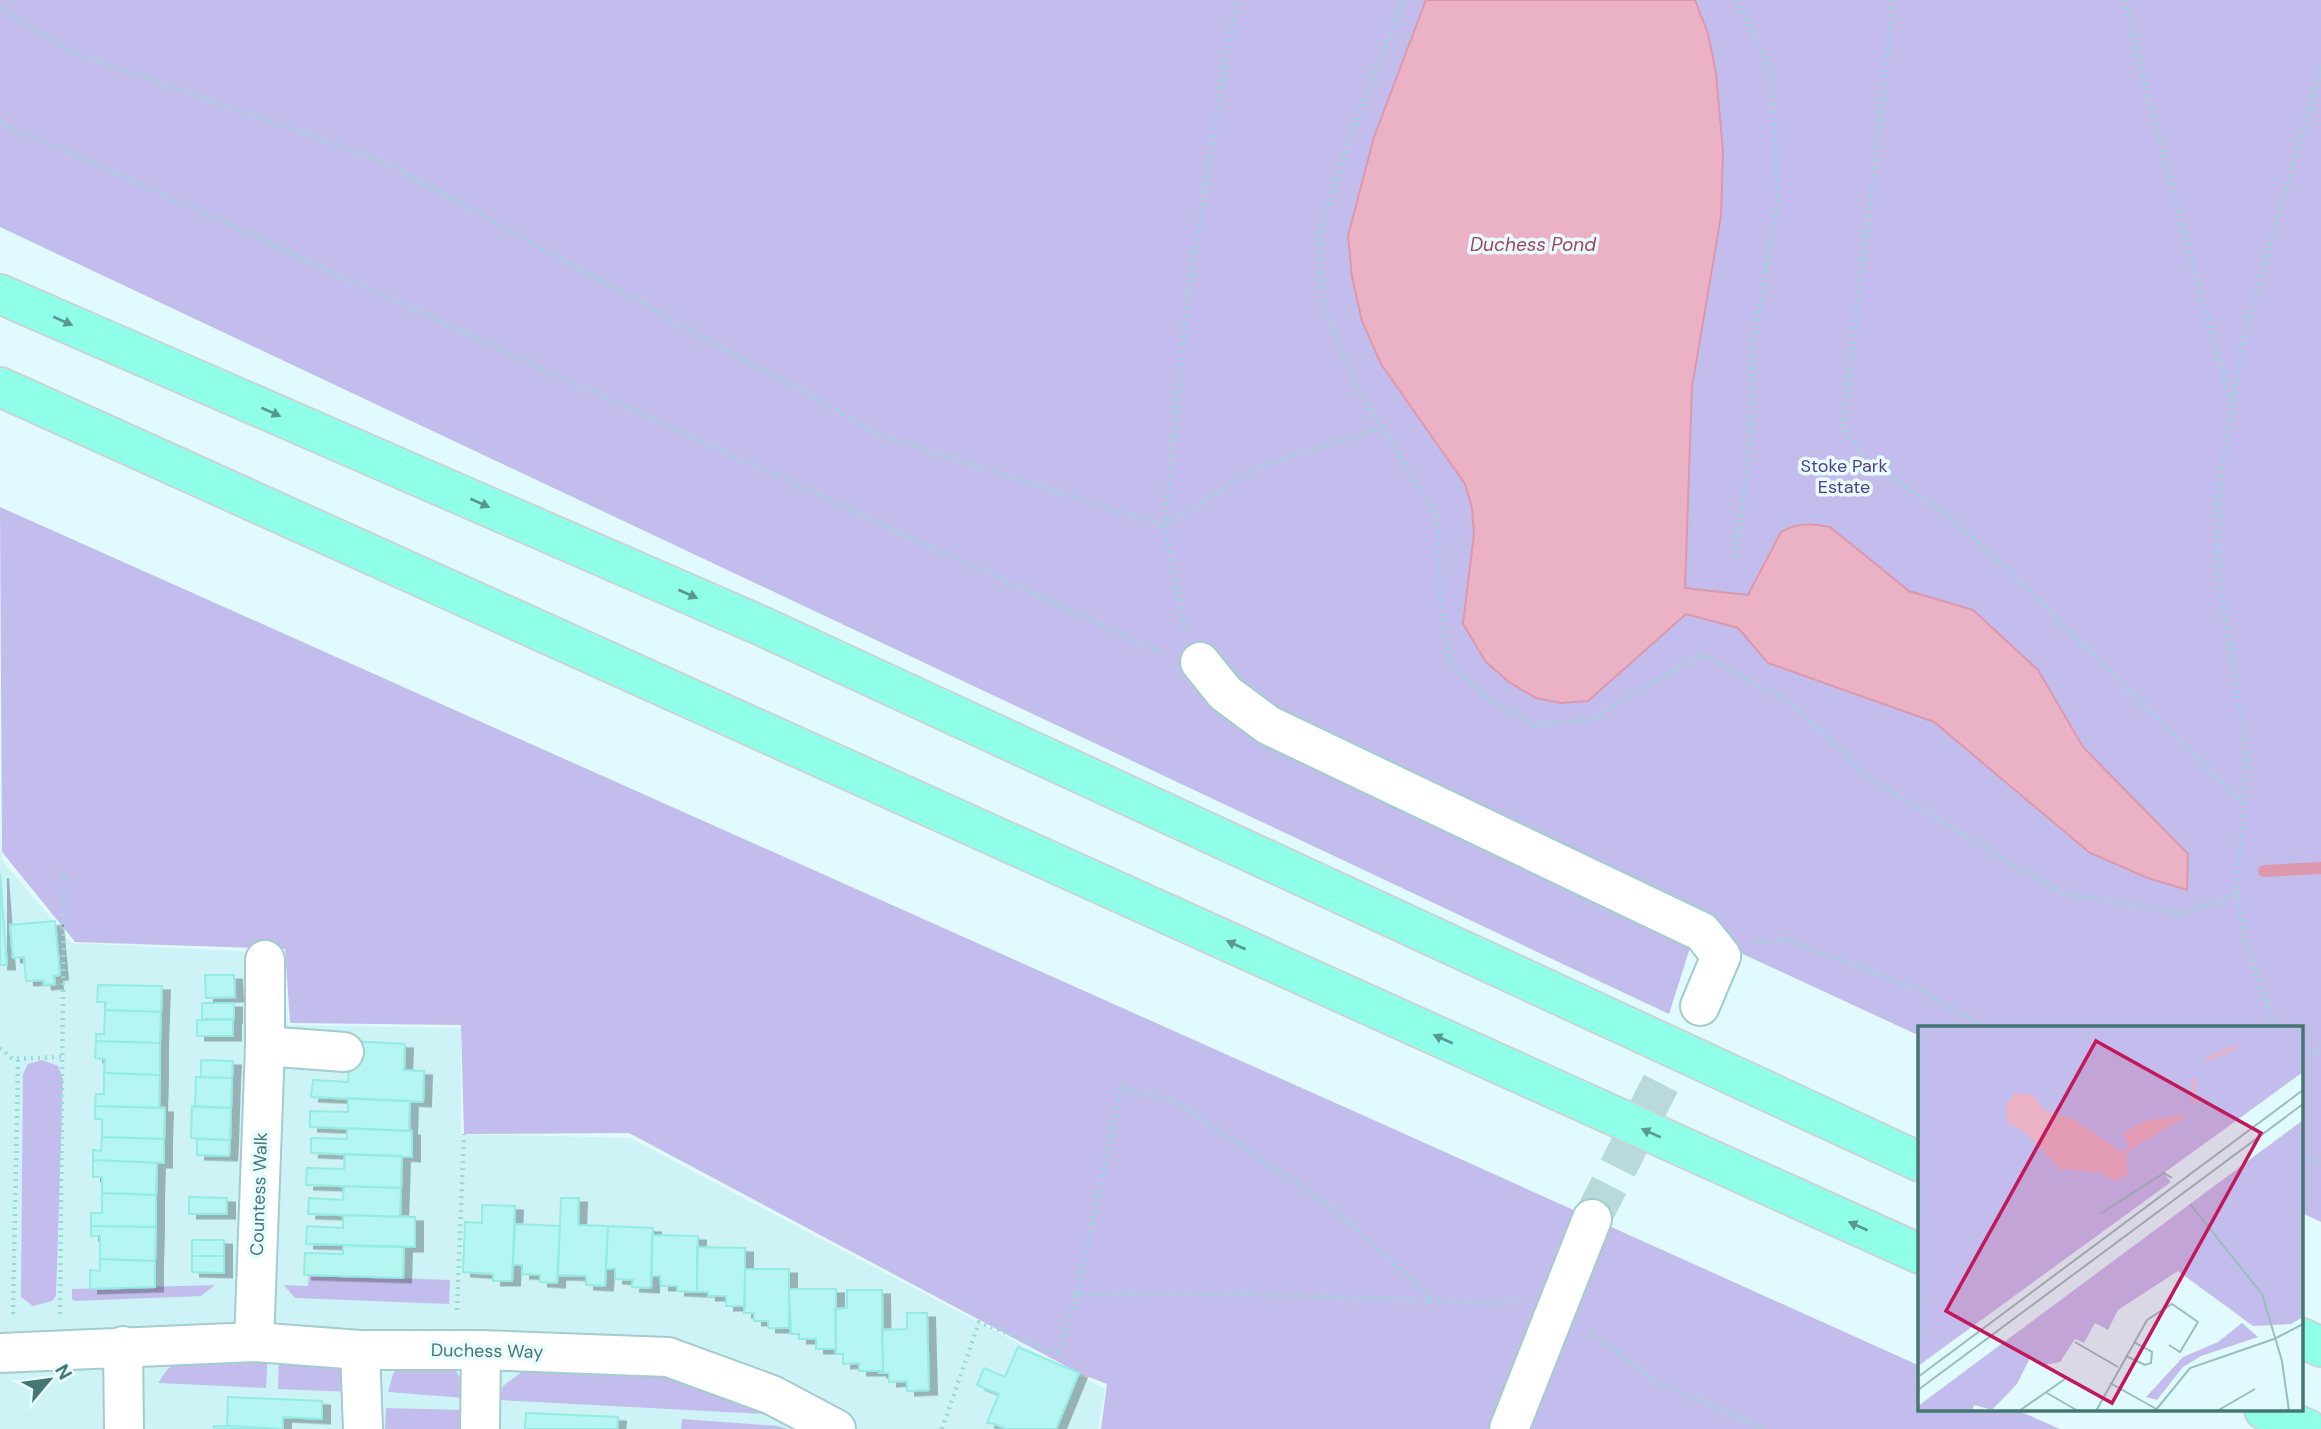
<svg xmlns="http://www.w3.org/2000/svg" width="2321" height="1429" font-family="'DM Sans',sans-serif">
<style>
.residential{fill:#cdf3f6}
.green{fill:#c3bded}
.water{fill:#eab2c4;stroke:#dc98ad;stroke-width:2}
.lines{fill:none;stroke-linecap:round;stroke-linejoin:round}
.stream{stroke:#dc98ad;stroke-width:12}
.building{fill:#b5f6f2;stroke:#93ebe4;stroke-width:2;filter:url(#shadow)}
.minor-tunnel{stroke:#b9d9db;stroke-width:38;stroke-dasharray:38 19;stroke-linecap:butt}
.minor-casing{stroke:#a3cdcc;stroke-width:42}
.highway-casing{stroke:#c7d6d5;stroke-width:42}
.path{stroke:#98dbd6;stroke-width:4.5;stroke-dasharray:2 5;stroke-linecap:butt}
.minor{stroke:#fff;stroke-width:38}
.highway{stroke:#90ffe9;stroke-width:38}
.oneway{fill:#589990}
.labels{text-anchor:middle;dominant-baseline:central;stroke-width:7;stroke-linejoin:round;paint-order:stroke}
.park-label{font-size:18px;fill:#52408b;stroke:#e8fcff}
.street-label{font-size:18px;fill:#457772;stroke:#e8fcff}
.water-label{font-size:19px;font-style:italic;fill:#a34460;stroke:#e8fcff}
.inset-river{fill:none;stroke:#eab2c4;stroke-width:3.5}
.inset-road{fill:none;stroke:#99bebe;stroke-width:2}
.view{fill:#c2185b;fill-opacity:0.15;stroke:#c2185b;stroke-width:3.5}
.inset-edge{fill:none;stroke:#457772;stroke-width:3.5}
</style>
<defs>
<filter id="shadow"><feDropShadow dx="8" dy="4.5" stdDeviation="0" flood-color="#0004"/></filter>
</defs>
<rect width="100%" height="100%" fill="#e0fafe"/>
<!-- residential -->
<path class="residential" d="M0 836 2 860 72 943 282 953 288 1025 461 1028V1134L630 1138 1105 1389 1098 1429H0Z"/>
<!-- green -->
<path class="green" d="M0 0H2321V1222L2302 1213V1028H1920V1036L1695 932 1669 1014 0 227Z
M0 507 1416 1139 1920 1366V1410H2017L2060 1429H1101L1107 1384 1079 1373 629 1133 464 1134 461 1025 290 1023 285 949 75 942 2 852Z
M42 1060 58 1066 63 1079 56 1296 52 1301 33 1306 21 1297V1290L23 1074 28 1064Z
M309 1275 450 1280 449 1304 295 1298 284 1285 308 1286Z
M215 1285 201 1296 75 1301 72 1299V1289Z
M268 1352 266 1388 158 1383 167 1370 178 1360Z
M279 1353 345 1368 351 1392 278 1389Z
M451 1362 463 1383 465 1398 388 1392 393 1374 401 1364Z
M653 1365 783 1415 499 1400 503 1386 528 1367Z
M386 1408 465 1410 464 1429H385Z
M682 1419 777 1426 788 1429H681Z"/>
<!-- water -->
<path class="water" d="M1426 0H1695L1708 34 1716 73 1723 152 1721 216 1692 387 1685 588 1748 595 1781 532C1797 523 1812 523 1830 527L1909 591 1973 610 2038 670 2083 747 2188 854 2187 890 2148 878 2090 853 1934 722 1768 663 1738 628 1686 614 1588 701 1561 703 1536 698 1509 682 1486 662 1463 624 1474 534 1472 508 1465 484 1381 364 1362 321 1352 277 1348 236 1374 137Z"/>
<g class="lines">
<!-- stream -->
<path class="stream" d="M2264 871 2321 868"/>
</g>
<!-- building -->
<path class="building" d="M0 874 7 965H0Z
M55 921 60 975 54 976 55 984 44 985 43 980 26 981 24 957 13 958 10 925Z
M205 975H234L235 997 206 998Z
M98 985 162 986 161 1012 105 1010 106 1002H97Z
M202 1003H234V1019H202Z
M105 1010 161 1012 160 1043 96 1041V1034H104Z
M197 1020H233V1036H197Z
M96 1041 160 1043V1075L104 1073 105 1059 95 1058Z
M350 1041 405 1044 404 1070 424 1071 423 1102 311 1097 313 1080 348 1082Z
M201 1060 233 1061 232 1078 201 1077Z
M104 1073 160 1075 159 1108 95 1106 96 1094H104Z
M196 1077 232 1078 231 1108 195 1107Z
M348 1098 410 1101 409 1131 310 1127V1111L348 1112Z
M95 1106 165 1108 164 1139 102 1137V1119H95Z
M192 1106 231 1108 230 1140 191 1138Z
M347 1128 412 1131V1157L311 1153V1138L347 1139Z
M102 1137 164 1139V1163L93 1160V1150L101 1151Z
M197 1139 230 1140 229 1156 197 1155Z
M345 1154 402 1156 401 1188 306 1185 307 1168 344 1169Z
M93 1160 157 1163 156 1195 102 1193V1177H93Z
M344 1186 401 1188 400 1217 308 1214 309 1198 343 1200Z
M102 1193 156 1195V1227L91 1226V1213H102Z
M189 1197 227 1198V1214H189Z
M561 1198H579L578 1225 608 1226 605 1286 586 1285V1276L558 1275Z
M482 1205 515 1206 512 1281H493V1274L463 1272 465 1222 482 1223Z
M343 1215 415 1217V1247L306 1244 307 1226 343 1228Z
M515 1224 560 1226 557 1283 540 1282V1275L522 1274V1265H513Z
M91 1226 156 1227 155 1261 100 1259V1236H91Z
M608 1226 653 1228 651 1288 632 1287 633 1280 615 1279V1269H606Z
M652 1235 698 1236 697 1292 677 1291V1286H661L660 1276H651Z
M192 1240H224V1256H192Z
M343 1246 404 1247 403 1278 304 1275 305 1253 343 1254Z
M697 1247 745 1248V1306H726V1296H708V1292H697Z
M192 1256H224V1273L192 1272Z
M100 1259 155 1261V1287L90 1289V1270L100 1271Z
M745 1269H789V1328H768V1321H754V1313H744Z
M789 1289H836V1349H816V1339H799V1334H791Z
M847 1290H882L883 1371H859V1363L843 1364V1354H836L835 1309 847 1308Z
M907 1313H927L929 1390 907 1391V1381L889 1382V1373H880L883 1371 882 1330 907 1329Z
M1018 1347 1079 1373 1056 1429H1007L994 1424 987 1423 999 1394 977 1385 984 1368 1005 1377Z
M228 1397 322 1401V1419L283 1417V1429L227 1426Z
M526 1413 618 1417 617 1429H525Z
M214 1426H227L276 1429H214Z"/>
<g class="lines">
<!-- minor-tunnel -->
<path class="minor-tunnel" d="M1592 1219 1700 1006"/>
<defs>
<path id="minor" d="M1200 662 1225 693 1268 725 1702 932 1721 956 1700 1006
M265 1046 344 1052
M254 1342 265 1046V960
M123 1346 124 1429
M360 1350 363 1429
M0 1353 254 1342 360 1350H481L668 1357 772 1395 836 1429
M480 1429 481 1350
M1509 1429 1592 1219"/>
<path id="highway" d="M0 294 764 627 1920 1162
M0 387 1920 1254
M2302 1338 2321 1347
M2264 1410 2307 1429"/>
</defs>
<!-- minor casing -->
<use href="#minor" class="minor-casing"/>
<!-- highway casing -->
<use href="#highway" class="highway-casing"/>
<!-- path -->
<path class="path" d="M1403 0 1353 130 1318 238 1324 307 1359 391 1438 519 1440 600 1450 663 1488 699 1534 725 1591 720 1701 654 1792 704 1870 779 2062 893 2181 913 2237 895
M1892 0C1880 143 1858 285 1843 427L1868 463 1938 508 1994 556 2243 803
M2125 0 2149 100 2230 403
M0 8 69 51 385 162 885 437 1165 526 1255 468 1381 428
M0 123 125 177 1165 654
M1735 557 1749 457 1753 348 1778 201 1771 71 1737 0
M1185 629 1165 526 1187 303 1225 60 1238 0
M1755 942 1788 940 1918 989 1986 1028
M2275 1028 2247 946 2237 895 2247 753 2218 574 2219 484 2243 340 2321 67
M0 1048 13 1059 62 1057
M2302 1054 2321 1051
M2302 1156 2321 1164
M1077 1294 1121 1088 1177 1102 1337 1211 1432 1299
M457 1310 464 1134
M13 1314 18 1059
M60 1314 64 874
M1590 1331 1655 1381 1764 1429
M942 1429 979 1322 1059 1354 1077 1294H1247L1502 1303 1520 1298"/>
<!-- minor -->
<use href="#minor" class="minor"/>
<!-- highway -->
<use href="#highway" class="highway"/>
</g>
<!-- one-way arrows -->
<defs><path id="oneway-solid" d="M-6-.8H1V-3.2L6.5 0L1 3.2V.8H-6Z" transform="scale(1.75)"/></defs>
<g class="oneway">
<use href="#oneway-solid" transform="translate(63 321) rotate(24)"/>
<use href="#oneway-solid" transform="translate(271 412) rotate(24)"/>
<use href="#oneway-solid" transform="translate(480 503) rotate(24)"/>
<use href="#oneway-solid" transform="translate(688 594) rotate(24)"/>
<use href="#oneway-solid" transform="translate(1236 945) rotate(-156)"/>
<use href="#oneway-solid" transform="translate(1443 1039) rotate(-156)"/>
<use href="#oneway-solid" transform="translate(1651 1133) rotate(-156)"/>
<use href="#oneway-solid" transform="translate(1858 1226) rotate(-156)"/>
</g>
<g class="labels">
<!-- park labels -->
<g class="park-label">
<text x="1844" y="466">Stoke Park<tspan x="1844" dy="21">Estate</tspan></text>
</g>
<!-- street labels -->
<g class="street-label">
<text transform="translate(259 1194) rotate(-88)">Countess Walk</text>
<text transform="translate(487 1351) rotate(1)">Duchess Way</text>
</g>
<!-- water labels -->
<g class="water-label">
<text x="1533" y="244">Duchess Pond</text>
</g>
</g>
<!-- overview -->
<g transform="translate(1918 1026)">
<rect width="385" height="385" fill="#e0fafe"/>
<path d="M0 0H385V46L246 147 253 156 0 340ZM385 94V291L373 298 335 300 260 245 200 284 190 304 177 297 166 317 157 313 142 336 127 339 112 332 99 358 74 384 56 379 54 385H0V380ZM324 297 340 311 283 330 265 341 239 374 228 371 265 331 300 316Z" fill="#c3bded"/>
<path d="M98 67 115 69 126 84 157 94 205 127 210 120 206 107 226 95 272 88 213 123 208 129 210 149 195 155 182 146 142 143 108 107 89 96 88 78Z" fill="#eab2c4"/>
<path class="inset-river" d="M289 34 319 20M275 78 276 52"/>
<path class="inset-road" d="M272 178 344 268 364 335 371 385M182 188 246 147 254 152M157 316 200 341M208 330 227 339 233 337 234 326 216 316M0 351 385 64M192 357 240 384M0 364 385 78M129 367 160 385M101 385 147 353M178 385 229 294 254 278 280 296 262 326 251 319M237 385 272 342 356 313 385 298M299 385 337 363"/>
<path class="view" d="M178 15 343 107 194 377 28 285Z"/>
<rect width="385" height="385" class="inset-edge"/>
</g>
<!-- north arrow -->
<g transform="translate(49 1380) rotate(61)" stroke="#e8fcff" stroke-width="5" paint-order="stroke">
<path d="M0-5L12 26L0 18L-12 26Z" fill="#457772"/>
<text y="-10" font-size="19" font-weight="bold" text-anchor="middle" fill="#457772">N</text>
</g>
</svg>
